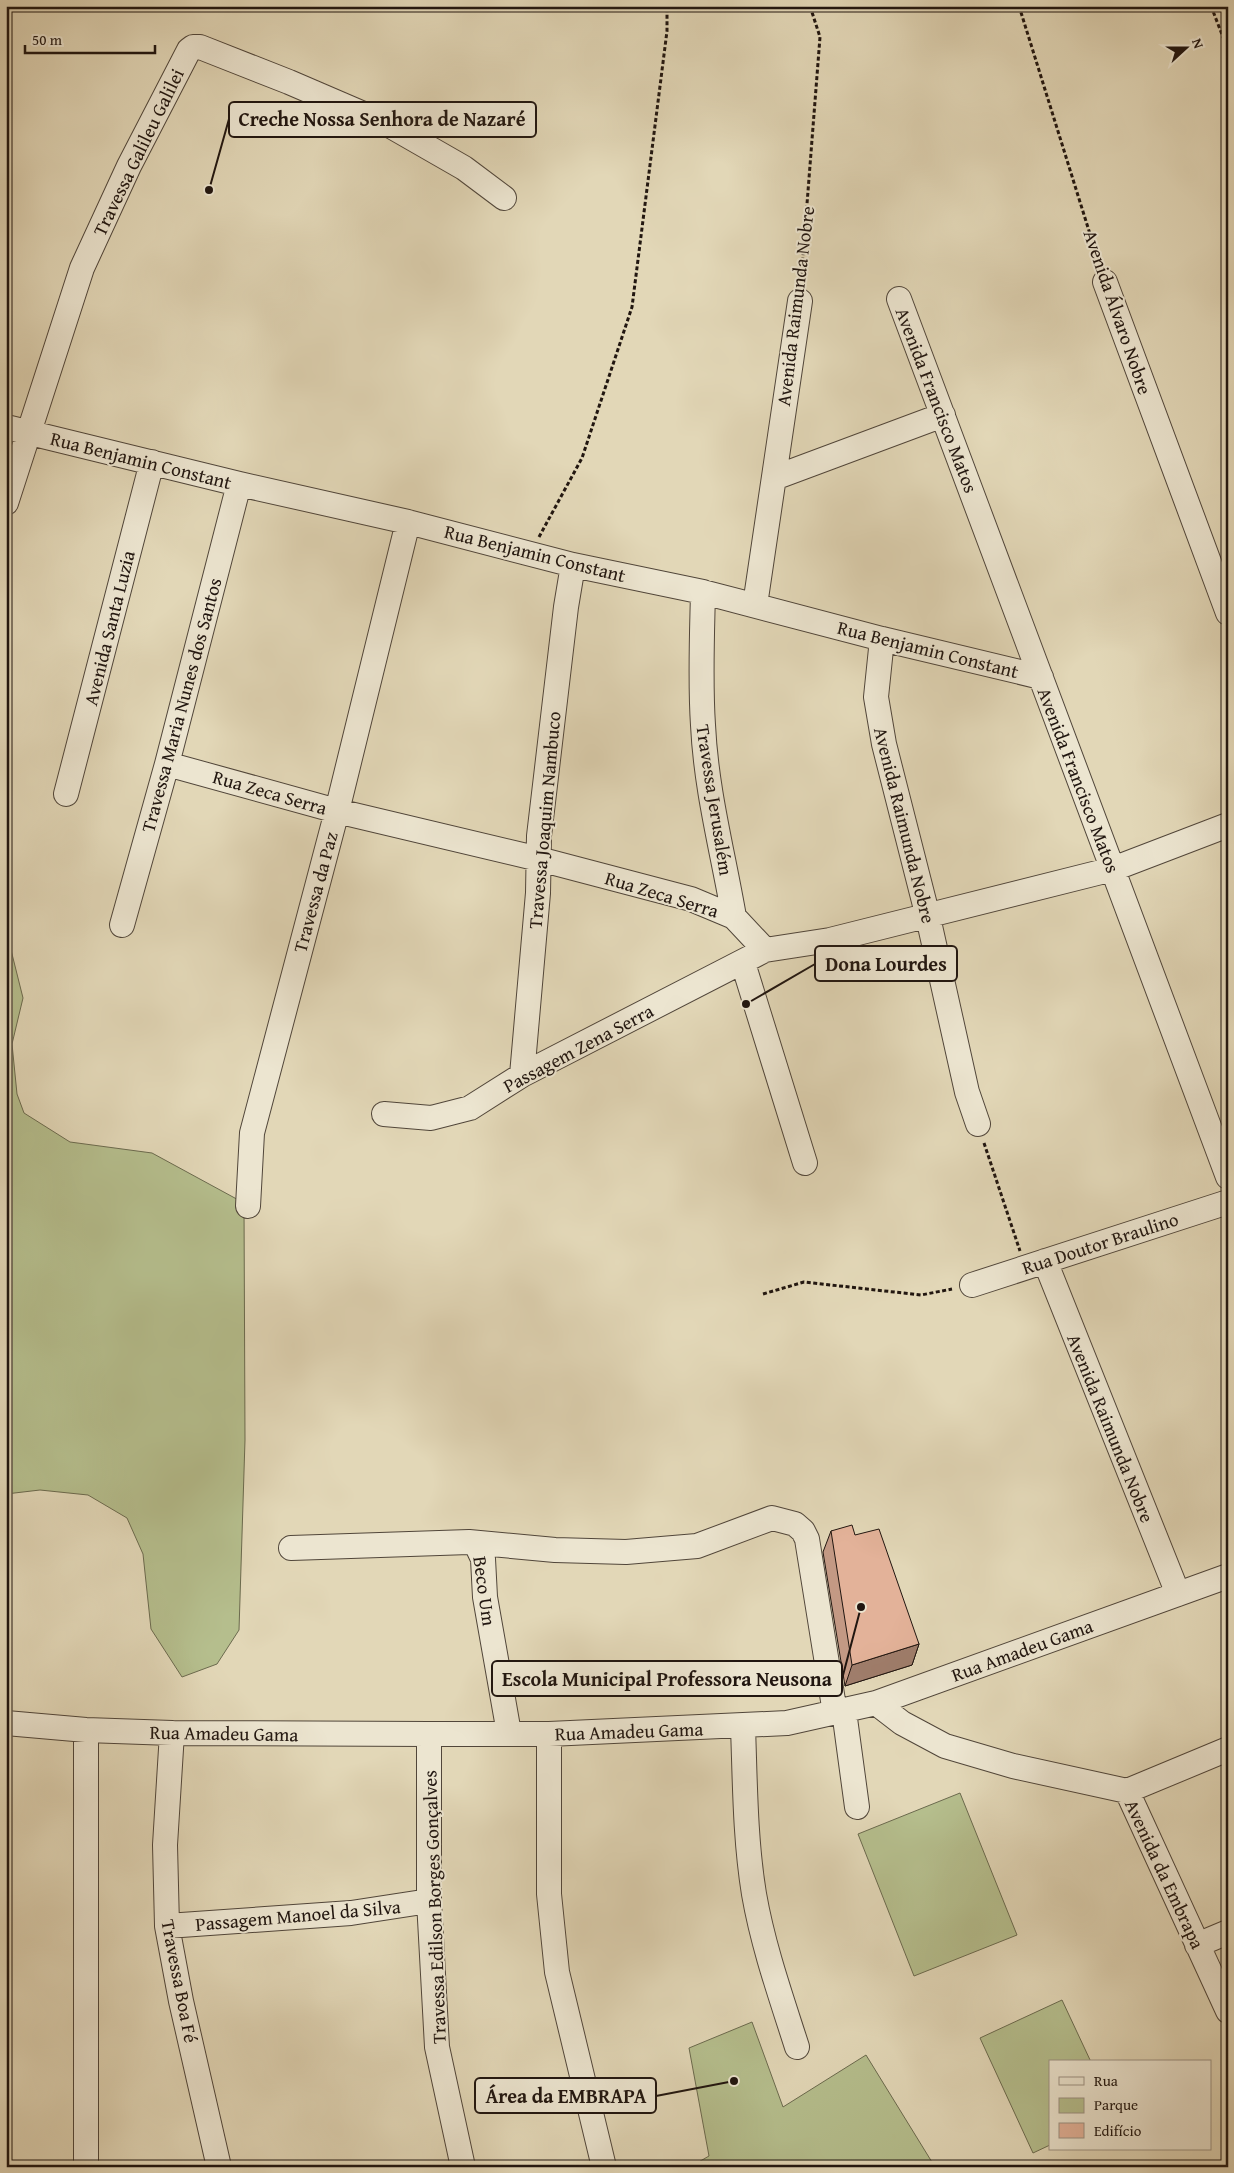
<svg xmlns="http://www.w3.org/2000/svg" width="1234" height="2173" font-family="'Gentium Book Plus',serif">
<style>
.green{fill:#b5be8d;stroke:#6b6a4e}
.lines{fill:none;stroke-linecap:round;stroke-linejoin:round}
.minor-casing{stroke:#51463a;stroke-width:26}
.path{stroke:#211610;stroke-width:3;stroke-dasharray:4 2.5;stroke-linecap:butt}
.minor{stroke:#ece5d0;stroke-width:24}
.wall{fill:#c39984;stroke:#211610}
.shaded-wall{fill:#9f7d6b;stroke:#211610}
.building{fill:#e3b299;stroke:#211610}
.labels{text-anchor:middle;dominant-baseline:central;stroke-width:4;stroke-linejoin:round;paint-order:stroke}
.street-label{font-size:19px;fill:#211610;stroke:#ece5d0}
.leader{fill:none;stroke:#211610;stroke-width:2}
.callout-dot{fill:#211610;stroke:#ece5d0;stroke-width:2}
.callout{fill:#ece5d0;stroke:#211610;stroke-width:2}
.callout-label{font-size:20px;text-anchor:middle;font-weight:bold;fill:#211610}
</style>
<rect width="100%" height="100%" fill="#e2d7b7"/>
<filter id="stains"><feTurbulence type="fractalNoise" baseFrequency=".004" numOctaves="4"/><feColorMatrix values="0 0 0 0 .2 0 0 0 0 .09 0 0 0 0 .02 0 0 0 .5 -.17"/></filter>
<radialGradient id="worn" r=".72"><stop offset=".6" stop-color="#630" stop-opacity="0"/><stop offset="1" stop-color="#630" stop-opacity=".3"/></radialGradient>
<!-- green -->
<path class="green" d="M6 942 10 946 23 998 12 1044 17 1094 24 1113 70 1142 152 1153 244 1203 245 1440 239 1630 217 1664 182 1677 151 1629 143 1554 127 1518 88 1495 40 1490 6 1494Z
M960 1793 1017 1935 914 1976 858 1834Z
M1062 2000 1091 2062H1050V2145L1033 2153 980 2038Z
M752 2022 783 2107 866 2055 935 2167H690L709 2156 689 2048Z"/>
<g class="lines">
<defs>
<path id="minor" d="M1105 282 1228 613
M899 299 1228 1177
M6 427 239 484 408 522 573 565 703 592 882 639 1041 677
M774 478 943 415
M6 503 82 268 129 166 189 50 193 47H200L289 82 389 125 464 168 504 198
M703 592C702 636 700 681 703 725 706 790 723 853 734 917
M755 605 800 301
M882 639 876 697 884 744 928 917 967 1092 978 1124
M167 764 337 811 539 859 691 899 734 917 765 950 830 940 1113 869 1228 825
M66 794 152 462
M122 925 167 764 239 484
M743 963 805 1163
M522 1075 538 893 539 836 566 607 573 565
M384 1114 431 1118 470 1108 522 1075 765 950
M248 1206 252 1133 337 811 408 522
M1045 1261 1178 1594
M972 1285 1228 1202
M469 1542 555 1550 626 1552 697 1546 772 1518 795 1524 803 1531 807 1539 835 1713
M291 1548 469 1542 476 1544 483 1559 485 1597 509 1733
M876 1703 902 1723 945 1746 1013 1766 1127 1791
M844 1711 857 1807
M6 1723 86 1730 172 1733 429 1734H549L787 1723 876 1703 1228 1576
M743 1727C745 1782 745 1839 754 1894 763 1946 781 1997 797 2047
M172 1733 165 1845 167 1926 181 2001 219 2167
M429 1734V1901L437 2047 463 2167
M549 1734V1894L557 1972 604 2167
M1127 1791 1228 2011
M1127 1791 1228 1749
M167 1926 351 1913 429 1901
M1197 1945 1228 1932
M86 2167V1730"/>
</defs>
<!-- minor casing -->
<use href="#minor" class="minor-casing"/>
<!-- path -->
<path class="path" d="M1019 6 1099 263
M1211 6 1228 50
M801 281 820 37 810 6
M539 537 582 458 632 307 667 31V6
M984 1143 1020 1251
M763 1294 804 1282 921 1295 952 1289"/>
<!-- minor -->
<use href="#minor" class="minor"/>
</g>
<!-- wall -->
<path class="wall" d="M831 1531 855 1535 919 1644 912 1665 845 1686 823 1552Z"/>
<!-- shaded-wall -->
<path class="shaded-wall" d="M919 1644 912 1665 845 1686 852 1665Z"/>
<!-- building -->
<path class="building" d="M852 1525 855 1535 879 1529 919 1644 852 1665 831 1531Z"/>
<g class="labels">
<!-- street labels -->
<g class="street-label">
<text transform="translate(138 152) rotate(-64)">Travessa Galileu Galilei</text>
<text transform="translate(795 306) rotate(-83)">Avenida Raimunda Nobre</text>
<text transform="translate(1118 312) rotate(71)">Avenida Álvaro Nobre</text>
<text transform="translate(937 400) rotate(69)">Avenida Francisco Matos</text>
<text transform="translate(141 460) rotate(14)">Rua Benjamin Constant</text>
<text transform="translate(535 553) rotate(14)">Rua Benjamin Constant</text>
<text transform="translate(109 628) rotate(-76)">Avenida Santa Luzia</text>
<text transform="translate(928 649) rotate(14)">Rua Benjamin Constant</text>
<text transform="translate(181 705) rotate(-75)">Travessa Maria Nunes dos Santos</text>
<text transform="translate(1079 780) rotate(69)">Avenida Francisco Matos</text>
<text transform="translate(270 792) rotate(16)">Rua Zeca Serra</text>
<text transform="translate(715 800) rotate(81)">Travessa Jerusalém</text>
<text transform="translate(544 820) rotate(-85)">Travessa Joaquim Nambuco</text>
<text transform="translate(905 825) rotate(76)">Avenida Raimunda Nobre</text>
<text transform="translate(315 892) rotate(-75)">Travessa da Paz</text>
<text transform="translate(662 894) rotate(17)">Rua Zeca Serra</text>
<text transform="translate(578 1048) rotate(-28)">Passagem Zena Serra</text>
<text transform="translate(1100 1243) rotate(-18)">Rua Doutor Braulino</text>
<text transform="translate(1111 1428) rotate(68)">Avenida Raimunda Nobre</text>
<text transform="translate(485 1591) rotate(82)">Beco Um</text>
<text transform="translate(1022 1650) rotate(-20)">Rua Amadeu Gama</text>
<text transform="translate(629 1731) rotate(-2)">Rua Amadeu Gama</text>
<text transform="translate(224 1733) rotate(1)">Rua Amadeu Gama</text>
<text transform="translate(1165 1874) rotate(65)">Avenida da Embrapa</text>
<text transform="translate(434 1907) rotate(-92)">Travessa Edilson Borges Gonçalves</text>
<text transform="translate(298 1915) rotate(-5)">Passagem Manoel da Silva</text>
<text transform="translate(180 1981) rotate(79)">Travessa Boa Fé</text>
</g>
</g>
<!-- callouts -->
<path class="leader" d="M209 190L229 119M746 1004L815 964M861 1607L842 1679M734 2081L656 2096"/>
<g class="callout-dot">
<circle cx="209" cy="190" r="5"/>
<circle cx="746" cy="1004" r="5"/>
<circle cx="861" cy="1607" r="5"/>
<circle cx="734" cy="2081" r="5"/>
</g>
<g class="callout">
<rect x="229" y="102" width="307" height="35" rx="5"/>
<rect x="815" y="946" width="142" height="35" rx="5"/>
<rect x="492" y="1661" width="350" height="35" rx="5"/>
<rect x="475" y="2078" width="181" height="35" rx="5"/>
</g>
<g class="callout-label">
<text x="382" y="126">Creche Nossa Senhora de Nazaré</text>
<text x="886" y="971">Dona Lourdes</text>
<text x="667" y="1686">Escola Municipal Professora Neusona</text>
<text x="566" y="2103">Área da EMBRAPA</text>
</g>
<!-- margin -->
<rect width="1234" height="2173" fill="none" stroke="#e2d7b7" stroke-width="25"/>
<rect x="8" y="8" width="1219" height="2158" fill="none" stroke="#211610" stroke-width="2.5"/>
<rect x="12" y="12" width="1209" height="2148" fill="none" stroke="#211610"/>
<!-- legend -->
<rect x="1049" y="2060" width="162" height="90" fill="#ece5d0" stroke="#9b9283"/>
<rect x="1059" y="2077" width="25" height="8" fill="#ece5d0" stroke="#9b9283"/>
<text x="1094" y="2086" font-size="15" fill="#211610">Rua</text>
<rect x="1059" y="2098" width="25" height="15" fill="#b5be8d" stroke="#9b9283"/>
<text x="1094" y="2110" font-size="15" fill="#211610">Parque</text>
<rect x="1059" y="2123" width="25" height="15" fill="#e3b299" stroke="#9b9283"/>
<text x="1094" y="2136" font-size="15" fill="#211610">Edifício</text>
<!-- north arrow -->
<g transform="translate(1186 48) rotate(69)" stroke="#ece5d0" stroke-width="4" paint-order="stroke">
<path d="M0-4L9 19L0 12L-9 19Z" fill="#211610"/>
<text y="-8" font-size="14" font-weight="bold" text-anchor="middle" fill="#211610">N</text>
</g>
<!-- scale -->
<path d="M25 45v8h130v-8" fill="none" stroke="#211610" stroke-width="2.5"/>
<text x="32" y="45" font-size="15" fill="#211610" stroke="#ece5d0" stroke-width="4" paint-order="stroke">50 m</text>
<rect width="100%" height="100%" filter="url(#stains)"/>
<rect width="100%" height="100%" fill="url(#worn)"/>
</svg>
